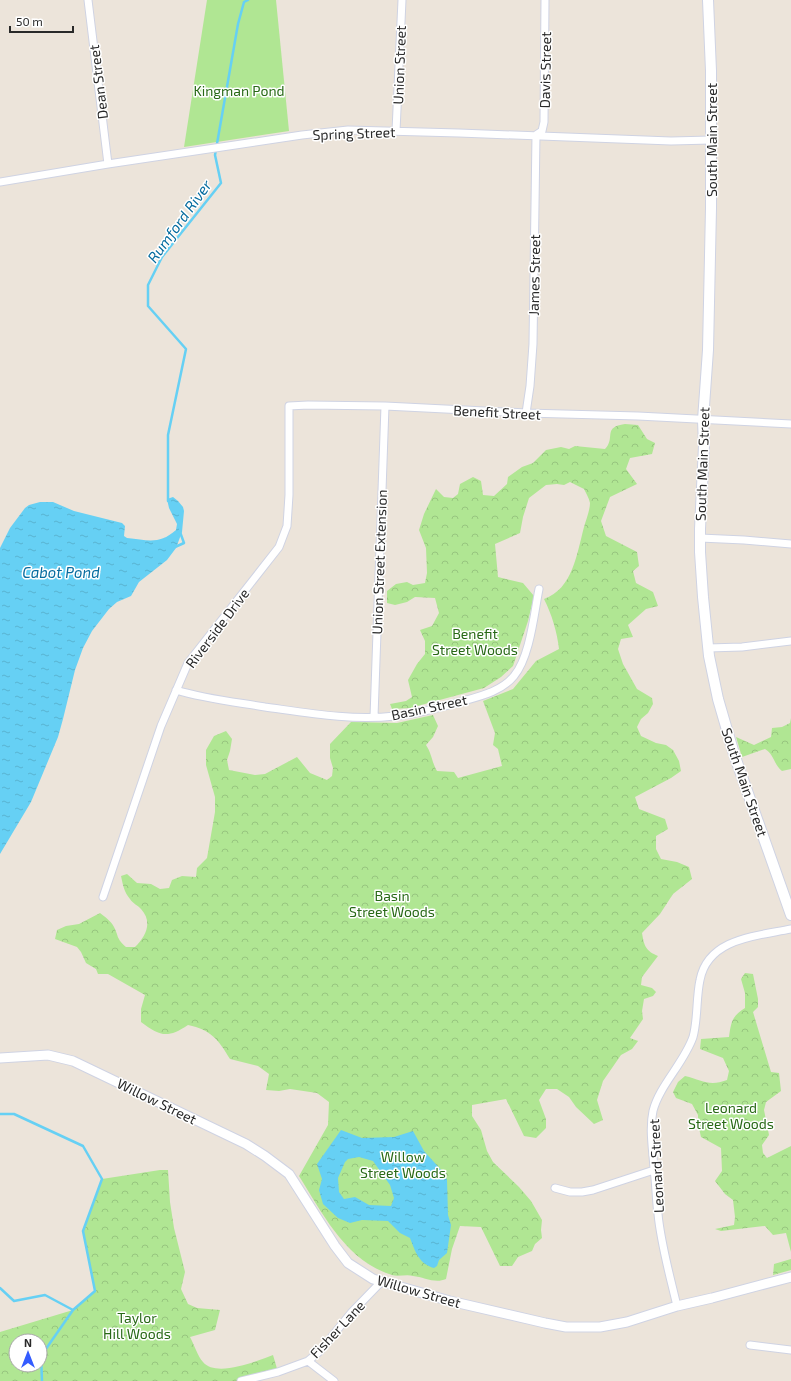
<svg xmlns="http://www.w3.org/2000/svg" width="791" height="1381" font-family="'Exo 2',sans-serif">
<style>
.forest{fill:url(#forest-crowns);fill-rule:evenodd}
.park{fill:#b0e693}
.water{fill:url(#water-ripples);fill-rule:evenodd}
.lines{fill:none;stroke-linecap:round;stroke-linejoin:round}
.stream{stroke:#66d0f4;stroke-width:2.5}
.minor-casing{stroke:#cfd3e3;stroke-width:9}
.tertiary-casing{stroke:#cfd3e3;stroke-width:11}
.secondary-casing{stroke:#cfd3e3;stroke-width:12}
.minor{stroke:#fff;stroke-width:7}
.tertiary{stroke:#fff;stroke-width:9}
.secondary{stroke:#fff;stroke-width:10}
.labels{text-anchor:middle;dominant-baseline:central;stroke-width:3;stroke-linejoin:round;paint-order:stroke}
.street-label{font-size:14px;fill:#292929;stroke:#fff}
.park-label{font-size:14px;fill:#286916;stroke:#fff}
.water-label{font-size:15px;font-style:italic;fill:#066c9f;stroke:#fff}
</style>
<defs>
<pattern id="forest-crowns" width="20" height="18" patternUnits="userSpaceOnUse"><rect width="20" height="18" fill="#b0e693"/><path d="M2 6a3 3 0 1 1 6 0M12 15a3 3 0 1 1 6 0" fill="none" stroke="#97c57f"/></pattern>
<pattern id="water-ripples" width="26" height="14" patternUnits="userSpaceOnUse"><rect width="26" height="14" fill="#66d0f4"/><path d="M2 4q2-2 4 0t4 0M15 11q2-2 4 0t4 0" fill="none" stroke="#58b3d1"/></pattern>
</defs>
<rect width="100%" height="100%" fill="#ece4da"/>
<!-- forest -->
<path class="forest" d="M625 424 638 425 647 439 655 443 652 454 630 458 626 469 637 484 610 497 601 521 606 536 637 552 639 566 633 571 636 583 653 592 658 606 646 609 628 625 633 637 621 639 618 649 623 664 637 689 652 698 653 704 648 713 641 719 637 727 641 736 656 743 666 745 673 750 679 761 681 771 671 778 635 797 639 809 665 819 668 829 656 836V849L661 859 677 862 689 867 692 879 673 894 660 914 642 933C644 946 646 951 658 956L642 977 641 985 652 988 656 992 653 996 644 999 642 1011 643 1019 630 1038 638 1041 632 1049 621 1055 603 1081 597 1100 603 1120 594 1124 576 1107 569 1097 557 1089H546L539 1100 546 1119V1128L536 1138 524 1136 506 1099 472 1105V1116L481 1130 487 1151 493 1162 519 1187 531 1201 542 1220 541 1230 542 1238 535 1244 532 1251 518 1257 512 1266H500L481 1227 460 1226 452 1249 446 1279C435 1284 424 1277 413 1276 407 1274 398 1277 392 1275 346 1261 323 1214 299 1176L328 1125 329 1102 317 1093 290 1089 279 1091 266 1090 269 1074 258 1066 230 1059C218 1039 211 1030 188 1025 167 1039 160 1036 141 1022V1009L145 995 108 974H98L96 969 86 963 81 952 77 947 55 939 57 930 66 926 79 924 100 913C105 917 111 921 114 927 119 937 116 938 126 947H135C146 936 153 922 141 909 138 905 133 904 130 899 124 892 123 885 121 876L127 874 137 883 151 884 160 889 169 888 172 880 182 876 196 877 197 868 207 858 215 812V797L206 765V750L214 736 226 731 232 739 230 751 227 760 229 770 255 775 265 774 297 757 310 773 327 780 332 776 333 768 330 758V744L351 722 397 723 433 715 438 726 433 737 426 745C432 754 432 763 437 771L454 772 458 778 502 766 498 749 493 745 495 733 483 701 513 689 536 661 559 649C557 632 552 615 544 599 573 589 577 553 584 527 586 520 590 510 590 503 589 498 586 493 584 489L570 482 564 485 557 484 546 485 529 498 523 517 520 533 495 544 498 577 523 583 534 596 528 621 513 666 501 677 484 688 410 708 392 709 390 704 406 701 412 697 408 680 417 664 425 654V641L420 630 432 626 439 613 435 598 415 597 407 602 395 605 387 603V591L396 584 407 582 413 585 425 583 427 573 426 548 419 530 424 514 436 489 444 497 453 498 458 494 460 484 473 477 481 481 483 495 494 496 507 484 508 477 522 467 533 463 546 450 561 447 569 449 575 446 605 449C616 438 602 427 625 424Z
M791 718V769L782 771C774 765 774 754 765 749L742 757 736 737 754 745 771 737 772 728 782 727 790 723Z
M745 973 753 974 758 999V1007L753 1012 771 1072 779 1073 781 1091 766 1102 764 1110 769 1135 762 1145 763 1153 767 1158 791 1146V1252L786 1233 773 1235 765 1226 721 1231 715 1229 734 1225 735 1217 733 1200 725 1194 715 1181 722 1171 721 1148 701 1137 698 1124V1115L692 1104 676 1098 673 1092 678 1082 685 1076C702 1080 709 1087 727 1080L729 1071 723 1058 700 1049 701 1039 729 1037C731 1022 732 1016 745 1008V993L741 979Z
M160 1170H168L170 1202 174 1228 185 1272 181 1289 188 1304 197 1308 220 1310 215 1330 190 1337C194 1344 198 1357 203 1362 216 1378 257 1361 273 1355L278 1372 248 1381H0V1332L73 1310 95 1291 83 1231 102 1179ZM16 1341H40V1365H16Z
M791 1259V1270L773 1275 774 1264Z"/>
<!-- park -->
<path class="park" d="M207 0H276L289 131 184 147Z"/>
<!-- water -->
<path class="water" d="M173 497 178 501 183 507 184 511 182 532 176 548 167 560 139 582 131 596 117 602 109 609 92 631 83 648 75 670 63 719 58 737 31 802 0 854V548L10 528 25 508 29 505 40 502H53L74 511 122 523 125 526 124 536 127 538C148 540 159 545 176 530L177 524 169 508 167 499Z
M341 1130 362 1138 394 1137 413 1131 424 1151 443 1172 447 1180 448 1215 451 1225 447 1253 439 1260 437 1266 434 1268C419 1264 415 1251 410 1238L400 1233 388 1221 362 1220 350 1223 338 1218 323 1204 319 1190 322 1179 317 1164ZM359 1157 373 1161 390 1185 394 1198 391 1206 369 1205 355 1197 344 1199 339 1192 338 1178 345 1162 348 1159Z"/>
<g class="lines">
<!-- stream -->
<path class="stream" d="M168 501V435L186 349 148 306V285L162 257 221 183 215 155 238 24 244 2 248 0
M175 547 184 543 180 532
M0 1114H14L83 1146 102 1179 83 1231 95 1291 73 1310 41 1356 42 1381
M0 1288 14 1301 45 1295 73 1310"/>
<defs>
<path id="minor" d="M88 0 108 164
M396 131 402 0
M0 182 108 164 302 135 348 130 459 133 671 141 711 140
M526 413 530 386 533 344 536 135 542 131 544 122 545 0
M700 538 744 540 791 544
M708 648 742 647 791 641
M176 690C205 699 235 702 265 707 308 713 352 721 395 716 418 714 441 707 463 701 481 696 502 691 514 676 530 657 534 614 539 589
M374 717 385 406
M103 897 161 726 188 663 279 547 287 526 289 495V406L308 405 385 406 526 413 638 416 791 424
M555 1188 570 1192H582L593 1190 654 1170
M677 1306C670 1276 661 1245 658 1214 656 1199 656 1184 654 1169 653 1150 649 1130 653 1111 659 1086 684 1063 693 1037 698 1019 696 998 700 980 708 938 757 936 791 929
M750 1345 791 1350
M308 1361 334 1381
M241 1381 278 1372 308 1361 320 1351 351 1313 381 1282"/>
<path id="tertiary" d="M0 1058 48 1055 73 1061 246 1144 265 1156 289 1174 335 1246 348 1263 373 1279 450 1301 545 1323 566 1327H600L627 1322 677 1306 712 1298 791 1277"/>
<path id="secondary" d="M708 0 711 71V208L708 350 703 420 704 446 700 529V552L703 597 709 656 718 699 734 754 791 915"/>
</defs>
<!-- minor casing -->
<use href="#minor" class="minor-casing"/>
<!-- tertiary casing -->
<use href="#tertiary" class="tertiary-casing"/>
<!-- secondary casing -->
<use href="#secondary" class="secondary-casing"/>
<!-- minor -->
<use href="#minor" class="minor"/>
<!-- tertiary -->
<use href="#tertiary" class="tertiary"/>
<!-- secondary -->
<use href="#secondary" class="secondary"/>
</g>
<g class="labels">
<!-- street labels -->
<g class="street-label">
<text transform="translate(399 65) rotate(-88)">Union Street</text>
<text transform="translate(545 70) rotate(-89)">Davis Street</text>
<text transform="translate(98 82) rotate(-97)">Dean Street</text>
<text transform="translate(354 133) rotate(-2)">Spring Street</text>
<text transform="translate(711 140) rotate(-90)">South Main Street</text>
<text transform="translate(534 275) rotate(-89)">James Street</text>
<text transform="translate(497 412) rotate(3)">Benefit Street</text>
<text transform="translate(702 464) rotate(-88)">South Main Street</text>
<text transform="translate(379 562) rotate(-88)">Union Street Extension</text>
<text transform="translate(217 628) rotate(-53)">Riverside Drive</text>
<text transform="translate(429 707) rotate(-12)">Basin Street</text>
<text transform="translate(745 782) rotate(71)">South Main Street</text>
<text transform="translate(157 1101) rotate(26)">Willow Street</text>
<text transform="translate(656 1166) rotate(-93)">Leonard Street</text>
<text transform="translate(419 1291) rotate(16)">Willow Street</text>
<text transform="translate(337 1329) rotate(-47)">Fisher Lane</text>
</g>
<!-- park labels -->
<g class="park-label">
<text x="239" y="90">Kingman Pond</text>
<text x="475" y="633">Benefit<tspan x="475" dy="16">Street Woods</tspan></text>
<text x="392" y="895">Basin<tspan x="392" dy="16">Street Woods</tspan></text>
<text x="731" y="1107">Leonard<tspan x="731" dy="16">Street Woods</tspan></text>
<text x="403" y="1156">Willow<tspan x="403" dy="16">Street Woods</tspan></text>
<text x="137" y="1317">Taylor<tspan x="137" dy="16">Hill Woods</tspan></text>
</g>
<!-- water labels -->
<g class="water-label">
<text transform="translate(179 221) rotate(-54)">Rumford River</text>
<text x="61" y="572">Cabot Pond</text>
</g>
</g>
<!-- north arrow -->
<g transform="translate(28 1353)"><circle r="19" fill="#ffffff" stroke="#a9a9a9"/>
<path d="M0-3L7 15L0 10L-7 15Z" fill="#345cff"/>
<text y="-6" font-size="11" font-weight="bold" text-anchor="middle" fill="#292929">N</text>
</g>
<!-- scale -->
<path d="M10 26v6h63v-6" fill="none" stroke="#292929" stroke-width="2"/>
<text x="16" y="26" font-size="12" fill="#292929" stroke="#ffffff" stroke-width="3" paint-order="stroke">50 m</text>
</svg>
